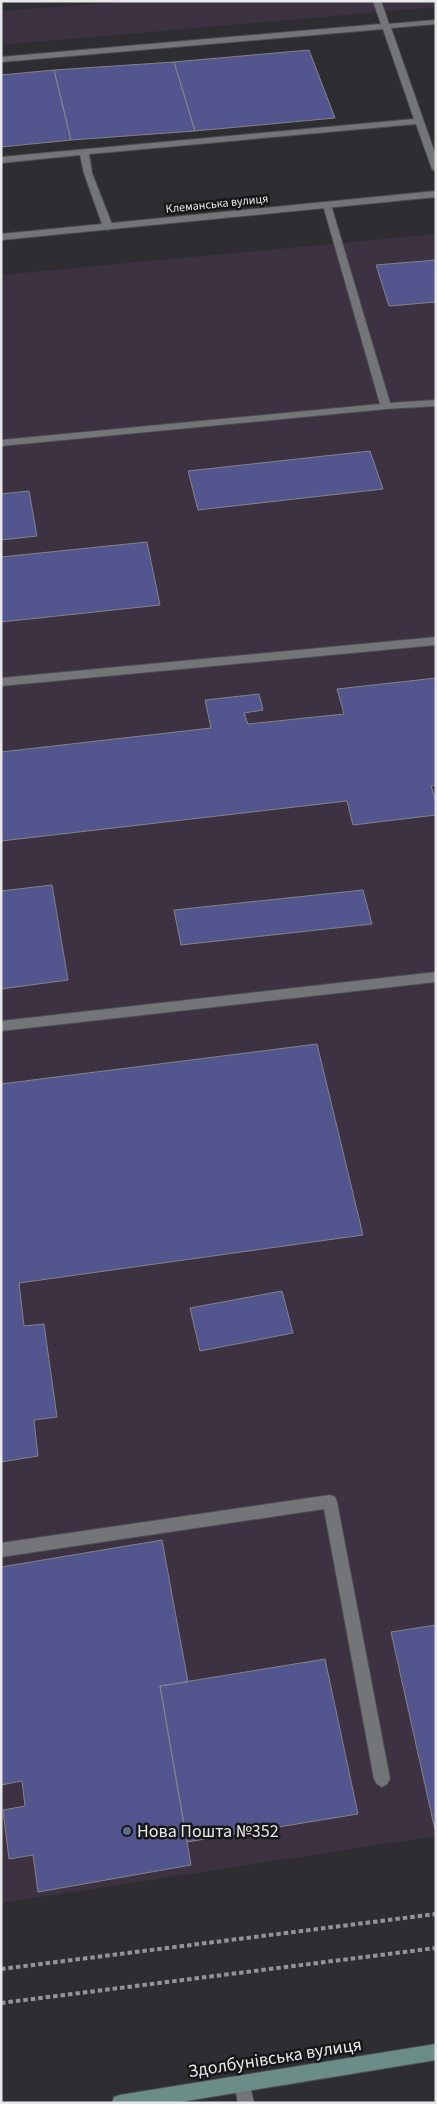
<svg xmlns="http://www.w3.org/2000/svg" width="437" height="2104" font-family="'Source Sans 3',sans-serif">
<style>
.industrial{fill:#3c3241}
.building{fill:#53568e;stroke:#838387}
.lines{fill:none;stroke-linecap:round;stroke-linejoin:round}
.lane-casing{stroke:#4d4d50;stroke-width:2}
.street-casing{stroke:#4d4d50;stroke-width:2}
.secondary-casing{stroke:#4d4d50;stroke-width:2}
.path{stroke:#949498;stroke-width:4;stroke-dasharray:4.5 3;stroke-linecap:butt}
.lane{fill:#747579;fill-rule:evenodd}
.street{fill:#747579;fill-rule:evenodd}
.secondary{fill:#6b8d87;fill-rule:evenodd}
.service-dot{fill:#5c6f8a;stroke:#171718;stroke-width:2}
.labels{text-anchor:middle;dominant-baseline:central;stroke-width:5;stroke-linejoin:round;paint-order:stroke}
.far-street-label{font-size:12px;fill:#e8e8eb;stroke:#171718}
.near-poi-label{font-size:18px;fill:#e8e8eb;stroke:#171718;text-anchor:start}
.near-street-label{font-size:18px;fill:#e8e8eb;stroke:#171718}
</style>
<rect width="100%" height="100%" fill="#2e2e32"/>
<!-- industrial -->
<path class="industrial" d="M135 1H436V7L1 45V11Z
M436 234V1836L1 1903V275Z"/>
<!-- building -->
<path class="building" d="M309 50 335 118 195 131 174 62Z
M174 62 195 131 71 140 54 70Z
M54 70 71 140 1 147V75Z
M436 260V302L389 306 376 265Z
M370 451 383 489 198 510 188 471Z
M29 491 37 536 1 540V494Z
M147 542 160 605 1 622V557Z
M436 678V785L431 786 436 801V815L353 825 347 801 1 841V752L211 728 205 700 259 694 263 710 244 713 248 724 344 714 337 689Z
M52 885 68 980 1 989V891Z
M363 890 372 924 181 945 174 910Z
M317 1044 363 1235 19 1283 24 1326 44 1324 57 1417 34 1420 38 1456 1 1462V1084Z
M282 1291 293 1333 200 1351 190 1308Z
M162 1540 188 1682 160 1686 191 1865 38 1892 33 1855 9 1859 3 1810 25 1806 22 1781 1 1785V1567Z
M436 1625V1829L435 1830 391 1632Z
M325 1659 358 1814 187 1842 160 1686Z"/>
<g class="lines">
<defs>
<path id="lane" d="M373 1H381L389 24 436 20V24L391 28 436 156V172L432 169 416 124 89 154 92 173 113 227 108 230 103 227 84 173 80 155 1 163V157L414 119 383 29 1 62V57L381 24Z
M327 202 331 205 390 403 436 400V406L386 409 1 446V440L380 404 323 205Z
M436 637V645L1 686V678Z
M436 972V982L1 1031V1021Z
M330 1495 335 1497 337 1502 390 1779 387 1784 382 1787 377 1784 374 1779 324 1509 1 1557V1543Z
M242 2075 248 2077 254 2103H238L234 2083 236 2077Z"/>
<path id="street" d="M436 191V197L1 240V234Z"/>
<path id="secondary" d="M436 2044V2060L174 2103H112L114 2097 120 2095Z"/>
</defs>
<!-- lane casing -->
<use href="#lane" class="lane-casing"/>
<!-- street casing -->
<use href="#street" class="street-casing"/>
<!-- secondary casing -->
<use href="#secondary" class="secondary-casing"/>
<!-- path -->
<path class="path" d="M1 1969 436 1914
M1 2003 436 1948"/>
<!-- lane -->
<use href="#lane" class="lane"/>
<!-- street -->
<use href="#street" class="street"/>
<!-- secondary -->
<use href="#secondary" class="secondary"/>
</g>
<!-- markers -->
<circle class="service-dot" cx="127" cy="1831" r="5"/>
<g class="labels">
<!-- far-street labels -->
<g class="far-street-label">
<text transform="translate(217 204) rotate(-6)">Клеманська вулиця</text>
</g>
<!-- near-poi labels -->
<g class="near-poi-label">
<text x="137" y="1831">Нова Пошта №352</text>
</g>
<!-- near-street labels -->
<g class="near-street-label">
<text transform="translate(275 2058) rotate(-9)">Здолбунівська вулиця</text>
</g>
</g>
<!-- border -->
<rect width="437" height="2104" fill="none" stroke="#e8e8eb" stroke-width="5"/>
</svg>
